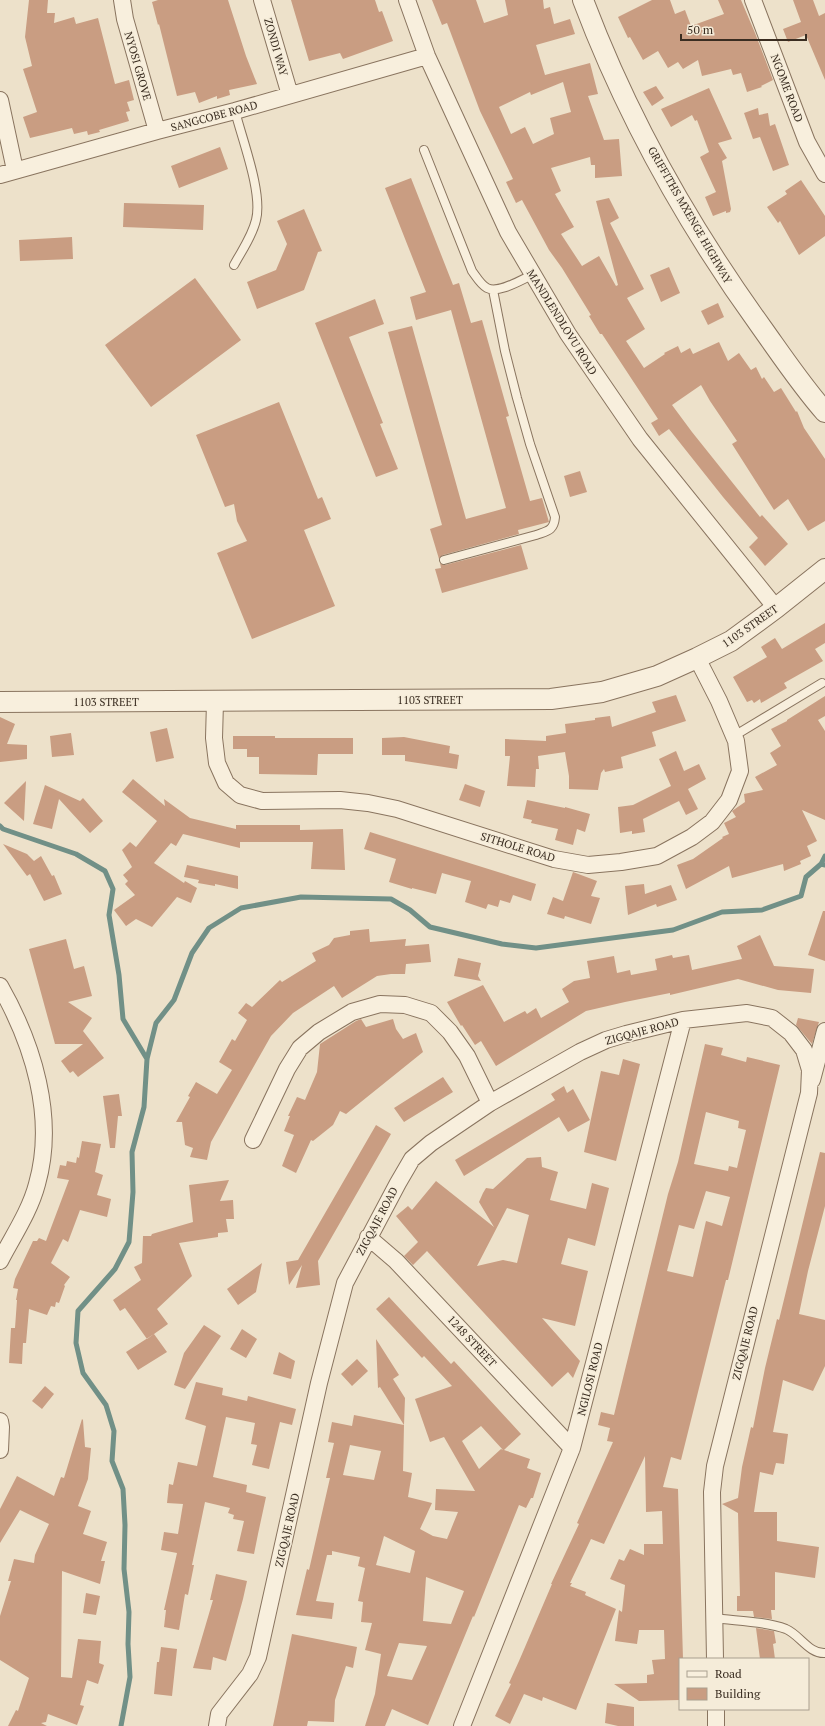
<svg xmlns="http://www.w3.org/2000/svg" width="825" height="1726" font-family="'PT Serif',serif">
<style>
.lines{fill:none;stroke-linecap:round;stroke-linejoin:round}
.stream{stroke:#719087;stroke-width:5}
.building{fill:#c99d82;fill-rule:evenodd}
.service-casing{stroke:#89745f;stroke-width:10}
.minor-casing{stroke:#89745f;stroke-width:18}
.tertiary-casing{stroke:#89745f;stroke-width:22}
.service{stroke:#f8efdd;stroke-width:8}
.minor{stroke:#f8efdd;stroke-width:16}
.tertiary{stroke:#f8efdd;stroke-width:20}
.labels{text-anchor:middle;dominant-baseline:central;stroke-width:3;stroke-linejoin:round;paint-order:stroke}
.street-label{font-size:11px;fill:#3a2d21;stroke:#f5ecd9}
</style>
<rect width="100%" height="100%" fill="#ede1ca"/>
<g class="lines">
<!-- stream -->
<path class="stream" d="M0 826 3 829 76 854 105 871 113 889 109 915 119 975 123 1019 147 1059
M821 864 825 856
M121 1726 130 1677 128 1644 129 1612 124 1569 125 1525 123 1489 112 1461 114 1431 106 1405 83 1373 76 1343 78 1311 115 1269 129 1242 133 1192 132 1152 144 1107 147 1059 156 1023 174 1000 192 953 209 928 241 908 301 897 391 899 410 910 430 927 502 944 536 948 673 930 722 912 762 910 801 896 806 877 821 864 825 865"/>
</g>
<!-- building -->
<path class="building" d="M29 0H48L47 13H55L54 23 74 17 76 24 98 18 115 84 129 80 134 100 127 102 130 111 126 112 129 121 99 130 100 132 88 135 87 131 74 134 72 128 30 138 23 117 37 112 23 69 32 66 25 37Z
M158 0H228L246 56 257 84 229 90 230 95 217 99V96L199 103 195 92 177 96 159 24 158 25 152 2Z
M291 0H375L379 12 382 11 393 41 343 59 340 53 309 61Z
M432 0H476L484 23 508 15 505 0H543L544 9 550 7 554 24 570 19 575 34 536 45 545 75 590 63 598 94 588 96 604 140 619 139 622 176 595 178V165H591L590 157 551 168 561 191 555 194 574 227 561 234 582 266 599 256 616 286 618 285 596 201 609 198 619 218 610 223 644 289 627 298 645 329 626 341 644 368 665 354 664 353 678 346 681 353 690 348 693 354 719 342 728 361 739 353 751 370 756 367 762 379 764 377 774 392 781 388 796 412 797 411 804 428 825 459V521L808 531 788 499 774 510 732 444 737 441 710 401 701 385 672 405 692 432 760 517 762 515 788 544 765 566 749 547 758 538 723 497 669 429 659 436 651 423 658 419 602 334H600L589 316 591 315 562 268 549 250 522 200 516 203 506 182 513 179 480 111 447 23 442 25ZM563 82 571 112 550 118 554 134 533 144 525 127 511 134 499 107 530 92 531 95Z
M652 0H670L675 14 685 10 691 26 724 14 718 0H741L755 33 773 80 761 86 762 87 747 92 741 73 733 75 731 69 702 76 698 60 683 69 678 62 668 68 658 51 643 60 630 37 628 38 618 17Z
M793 0H813L819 16 825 13V80L806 35 788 42 783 29 801 22Z
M656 86 664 98 652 106 643 92Z
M709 88 732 139 718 143 727 158 722 161 731 209 730 212 726 213V211L713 216 705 197 716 192 700 157 709 152 697 120 695 121 692 115 671 127 661 109Z
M758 108 759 115 768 113 770 126 775 124 789 165 773 171 760 137 753 139 744 113Z
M220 147 228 169 179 188 171 166Z
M411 178 453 285 459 283 471 323 482 320 509 416 506 417 530 501 542 498 549 522 518 530 519 534 443 555 439 559 430 529 442 525 388 332 412 326 466 519 506 508 451 310 416 320 410 297 426 292 385 188Z
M801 180 825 216V236L799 255 780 221 778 223 767 207 787 194 785 191Z
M124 203 204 205 203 230 123 227Z
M304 209 322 251 318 252 304 290 257 309 247 282 276 270 287 244 277 221Z
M72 237 73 259 20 261 19 240Z
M669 267 680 293 661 302 650 275Z
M195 278 241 340 151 407 105 345Z
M375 299 384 324 349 337 383 423 380 424 398 469 376 477 315 323Z
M718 303 724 317 708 325 701 311Z
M279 402 318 499 322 497 331 519 304 530 335 606 252 639 217 553 247 541 237 521 234 504 225 507 196 435Z
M580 471 587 492 570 497 564 476Z
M521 545 528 569 442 593 435 569 441 568 440 563 445 565Z
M825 623V643L815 649 823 661 784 683 787 688 761 703 760 699 754 703 752 700 747 702 733 677 767 657 761 647 775 638 782 649Z
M676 695 686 721 652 732 656 746 621 757 623 768 605 772 604 769 601 773 598 790 569 789V776L565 752 538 756 539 769H536L535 787 507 786 510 756H505V739L546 741V736L566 733 565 724 595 720V718L610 716 612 727 656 712 652 702Z
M825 696V716L818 720 825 731V820L802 810 817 841 807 846 811 856 800 861 801 864 784 871 783 864 732 878 729 866 686 889 677 865 693 859 723 838 722 837 729 834 724 823 736 817 732 811 745 802 744 794 763 790 755 777 777 765 770 753 781 746 771 729 787 721V720Z
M0 717 15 724 7 744 27 745V759L0 762Z
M167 728 174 758 156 762 150 732Z
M71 733 74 755 52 757 50 736Z
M233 736H275V738H353V754H318L317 775 259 774V757H247V749H233Z
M404 737 450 746 449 753 459 755 457 769 405 761V755H382V738Z
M676 751 684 771 699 764 706 779 688 789 698 809 686 815 679 801 643 819 645 832 632 834V831L620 833 618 807 633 805 671 786 659 759Z
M133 779 165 806 164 799 190 818 236 829V825H300V830L343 829 345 870 311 869 313 842H240V848L183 834 176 846 171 843 154 863 184 883 185 881 197 888 191 903 177 897 152 927 136 919 126 926 114 910 135 895 125 884 128 881 123 875 132 867 122 850 130 842 136 847 157 821 122 792Z
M26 781 24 821 4 803Z
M465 784 485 791 480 807 459 800Z
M45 785 80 801 83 798 103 821 90 833 59 799 52 829 33 824Z
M527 800 565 808V807L590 814 585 832 577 829 573 845 555 840 558 829 531 823 532 820 523 818Z
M370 832 536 884 531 901 513 895 510 903 500 900 498 907 488 904 486 909 465 902 471 881 442 873 436 894 412 888V889L389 882 396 859 364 849Z
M3 844 27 854 34 861 41 856 52 876 54 875 62 894 44 901 30 874 27 876Z
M187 865 238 876V889L215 884V886L198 883 199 880 184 877Z
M573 872 597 881 591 896 600 898 591 924 565 916 564 919 547 914 553 897 563 901Z
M644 884 645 894 671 885 677 900 657 907 656 904 628 915 625 886Z
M823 911H825V961L808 955Z
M369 929 370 942 406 939 405 946 429 944 431 962 406 964 405 974H391L377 976 342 998 334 986 293 1013 271 1036 211 1142 207 1160 190 1157 193 1148 185 1145 182 1122H176L190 1097 188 1096 196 1082 217 1094 232 1070 219 1062 232 1039 235 1041 247 1020 238 1013 246 1003 252 1007 280 980 282 982 316 961 312 953 329 945 334 938 350 935V931Z
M760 935 774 966 814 969 811 993 778 990 738 979 670 995V993L625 1002 586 1011 496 1066 481 1041 475 1045 462 1025 461 1026 447 1002 483 985 504 1022 525 1011 527 1014 536 1008 541 1018 569 1002 562 989 574 981 590 978 587 961 614 956 617 973 630 970 631 975 657 970 655 959 672 955 673 958 689 955 692 970 742 959 737 946Z
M66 939 74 969 84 966 92 996 68 1002 92 1018 83 1031 104 1058 78 1077 73 1071 70 1073 61 1061 83 1044H55L29 949Z
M458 958 481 963 478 976 481 981 454 976Z
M798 1018 819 1022 812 1044 796 1025Z
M361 1019 366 1027 393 1019 396 1029 403 1039 416 1033 423 1052 346 1114 340 1111 333 1125 313 1141 311 1140 296 1173 282 1166 294 1135 284 1131 290 1116H288L297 1097 305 1100 317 1072 320 1044 356 1021Z
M705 1044 723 1048 721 1055 746 1062 747 1057 780 1065 735 1251 728 1280H726L681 1460 671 1457 663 1487 678 1489 683 1659H680V1700L639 1701 614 1684 647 1683V1675L654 1674 652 1660 665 1659 664 1630H639L637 1644 615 1641 619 1610 622 1612 625 1585 610 1579 619 1559 624 1561 630 1549 644 1555V1544H663L662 1511 646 1512 645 1456 604 1544 591 1539 570 1583H572L570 1586 586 1592 585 1595 616 1609 576 1710 543 1697 542 1701 524 1694 510 1724 495 1716 511 1684 509 1683 519 1661 552 1584H551L579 1524 577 1523 613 1442 607 1441 610 1428 598 1425 601 1412 614 1415 668 1194 678 1162ZM706 1112 739 1121 738 1128 746 1130 737 1168 729 1166 728 1171 694 1164ZM706 1191 730 1197 722 1226 706 1221 693 1277 667 1271 679 1225 694 1229Z
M623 1059 640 1064 616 1161 584 1152 601 1071 619 1075Z
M443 1077 453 1092 404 1122 394 1108Z
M564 1086 567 1093 573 1089 590 1120 568 1132 559 1117 464 1176 455 1160 555 1100 551 1094Z
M119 1094 122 1116H118L115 1148H110L103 1096Z
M376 1125 391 1134 318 1261 320 1285 296 1288 302 1265 289 1285 286 1262 298 1260Z
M82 1141 101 1144 95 1172 103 1175 97 1195 111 1199 107 1217 80 1210 68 1242 63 1239 51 1263 70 1277 64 1285 65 1286 59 1303 56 1302 55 1307 51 1306 47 1315 29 1309 26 1343H23L22 1364 9 1363 11 1328H15L17 1300H16L18 1289 13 1288 15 1279 33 1241H37L39 1238 46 1241 69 1180 57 1178 60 1165 66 1166 67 1161 76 1163 77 1157 79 1158Z
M820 1152 825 1153V1206L808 1271 799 1314 825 1320V1366L813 1391 783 1380 773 1432 788 1434 784 1464 776 1463 773 1475 760 1472 754 1512H777V1541L819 1547 815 1578 775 1572V1610H771L772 1619 754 1617 753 1611H737V1596H740L738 1513 722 1504 738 1498 742 1467 751 1427 753 1428 765 1368 777 1319 779 1320Z
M541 1157 542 1167 558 1172 550 1200 586 1209 592 1183 609 1188 595 1246 568 1238 561 1264 588 1271 575 1326 542 1318 580 1361 573 1378 568 1372 552 1387 427 1251 413 1265 404 1256 418 1242 396 1216 408 1206 412 1210 436 1181 494 1227 479 1202 483 1193 486 1188 493 1189 527 1158ZM507 1208 529 1215 517 1263 503 1260 477 1266Z
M229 1180 220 1201 233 1200 234 1219H226L228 1232 218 1233V1237L179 1243 192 1276 157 1309 168 1324 147 1339 125 1308 120 1311 113 1300 141 1280 134 1267 142 1263 143 1236H151L152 1234 193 1222 189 1185Z
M262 1263 256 1292 238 1305 227 1289Z
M389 1297 451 1364 454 1361 521 1434 504 1450 530 1459 527 1468 541 1473 533 1498H531L526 1508 519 1505 474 1617 473 1616 428 1725 392 1709 385 1726H365L375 1694 381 1654 365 1650 372 1623 361 1622 363 1602 358 1601 365 1568 358 1566 360 1557 332 1551V1555H327L316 1601 334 1603 332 1619 296 1615 307 1569 309 1570 330 1478H326L334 1443 328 1442 332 1422 352 1426 354 1415 404 1425 403 1471 412 1473 408 1497 432 1503 420 1529 433 1536 447 1539 458 1512 435 1510 436 1489 475 1491 444 1437 430 1442 415 1399 452 1386 424 1356 422 1358 376 1309ZM481 1426 503 1450 501 1449 479 1469 462 1441ZM350 1445 381 1451 374 1480 343 1475ZM384 1536 415 1551 410 1573 376 1565ZM426 1577 464 1591 451 1624 423 1621ZM399 1643 427 1646 412 1680 387 1676Z
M204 1325 221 1336 185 1389 174 1385 184 1353Z
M242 1329 257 1339 246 1358 230 1349Z
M154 1334 167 1352 138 1370 126 1352Z
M376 1339 399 1375 393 1379 405 1398 404 1425 380 1387 378 1388Z
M279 1352 295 1361 291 1379 273 1374Z
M357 1359 368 1371 352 1386 341 1374Z
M196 1382 223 1388 222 1395 247 1401 248 1396 296 1409 292 1425 280 1422 269 1469 252 1465 257 1445 251 1444 255 1423 226 1417 213 1477 247 1485 246 1492 266 1497 258 1534 254 1554 237 1551 244 1521 233 1519 234 1515 228 1513 230 1508 205 1502 192 1565H194L188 1595 185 1594 179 1630 164 1627 166 1610H164L177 1553 161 1550 164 1532 178 1534 183 1504 167 1503 169 1484 173 1485 178 1462 197 1466 206 1426 185 1419Z
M45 1386 54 1394 42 1409 32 1401Z
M82 1419 83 1420 85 1447 91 1448 88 1479 78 1506 91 1511 83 1534 107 1542 101 1561H105L100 1584 62 1571 61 1677 72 1678 78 1639 101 1641 99 1663 104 1665 98 1684 87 1680 80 1705 84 1706 77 1725 48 1714 46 1722 41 1723 47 1726H8L16 1710 18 1711 29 1678 0 1660V1616L11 1581H8L14 1559 34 1563 35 1555 49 1524 20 1510 0 1543V1509L17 1476 54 1496 61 1477 64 1478Z
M216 1574 247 1581 243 1599 226 1661 213 1657 211 1670 193 1668 213 1600H210Z
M86 1593 100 1596 96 1615 83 1613Z
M756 1628 774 1631 776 1643 773 1644 775 1659H760Z
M292 1634 357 1647 353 1668 346 1666 335 1700 334 1722 308 1721 307 1726H273Z
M161 1647 177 1649 172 1696 154 1694 157 1662H159Z
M607 1703 634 1707V1726H618L605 1723Z"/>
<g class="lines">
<defs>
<path id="service" d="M424 150 472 271C476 276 480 284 487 288 498 294 521 280 532 275
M234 265C242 250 252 237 256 220 263 193 242 139 235 111
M444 560 536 535C547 531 554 531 555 517L530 444 517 398 505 351 493 290
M734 736 822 683
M714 1618C736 1621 765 1621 786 1629 800 1635 809 1654 825 1653"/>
<path id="minor" d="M122 0 125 19 157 131
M262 0 290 95
M407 0 427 56 508 232 568 334 640 439 776 608
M753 0 807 142 825 174
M0 100 15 170
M0 175 157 131 235 111 427 56
M215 702 214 738 217 763 226 783 240 795 262 801 340 800 368 803 397 809 554 859 588 865 621 862 657 856 692 837 712 822 729 800 740 771 736 741 719 701 697 658
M0 986C33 1044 56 1117 37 1184 30 1211 13 1236 0 1261
M812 1080 825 1031
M253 1140 287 1069 300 1048 319 1032 352 1012 380 1004 405 1005 431 1013 450 1032 467 1056 490 1103
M368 1237 396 1261 572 1448
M0 1421 1 1427 0 1450
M716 1709V1726
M217 1726 219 1714 250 1674 258 1657 319 1383 345 1283 398 1183 412 1159 431 1143 490 1103 580 1052 606 1040 626 1034 683 1020 747 1013 772 1018 791 1033 804 1050 810 1070 809 1093 715 1466 712 1492 715 1659
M462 1726 572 1448 683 1020"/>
<path id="tertiary" d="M583 0C627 117 689 227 762 328 782 356 802 386 825 412
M0 702 551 699 602 692 657 676 697 658 731 641 776 608 825 569"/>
</defs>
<!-- service casing -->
<use href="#service" class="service-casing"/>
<!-- minor casing -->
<use href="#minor" class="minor-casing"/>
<!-- tertiary casing -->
<use href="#tertiary" class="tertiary-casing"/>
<!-- service -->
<use href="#service" class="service"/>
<!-- minor -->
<use href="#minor" class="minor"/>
<!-- tertiary -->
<use href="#tertiary" class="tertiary"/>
</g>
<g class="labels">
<!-- street labels -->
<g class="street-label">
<text transform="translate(276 47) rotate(74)">ZONDI WAY</text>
<text transform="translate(138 66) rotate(74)">NYOSI GROVE</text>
<text transform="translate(787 88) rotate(69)">NGOME ROAD</text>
<text transform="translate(214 116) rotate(-15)">SANGCOBE ROAD</text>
<text transform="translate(690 215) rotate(60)">GRIFFITHS MXENGE HIGHWAY</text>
<text transform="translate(562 322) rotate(58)">MANDLENDLOVU ROAD</text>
<text transform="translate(750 626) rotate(-35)">1103 STREET</text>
<text x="430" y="700">1103 STREET</text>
<text x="106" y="702">1103 STREET</text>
<text transform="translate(518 847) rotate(17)">SITHOLE ROAD</text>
<text transform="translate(642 1031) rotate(-15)">ZIGQAJE ROAD</text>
<text transform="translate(377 1221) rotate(-62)">ZIGQAJE ROAD</text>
<text transform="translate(472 1341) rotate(47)">1248 STREET</text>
<text transform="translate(745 1343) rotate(-76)">ZIGQAJE ROAD</text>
<text transform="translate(590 1379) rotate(-76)">NGILOSI ROAD</text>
<text transform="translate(287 1530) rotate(-77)">ZIGQAJE ROAD</text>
</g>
</g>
<!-- legend -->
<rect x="679" y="1658" width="130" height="52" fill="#f5ecd9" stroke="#aaa08f"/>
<rect x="687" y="1671" width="20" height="6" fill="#f8efdd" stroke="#aaa08f"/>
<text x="715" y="1678" font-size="12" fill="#3a2d21">Road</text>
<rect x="687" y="1688" width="20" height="12" fill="#c99d82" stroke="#aaa08f"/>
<text x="715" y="1698" font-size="12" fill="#3a2d21">Building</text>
<!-- scale -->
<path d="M681 34v6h125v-6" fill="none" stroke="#3a2d21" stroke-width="2"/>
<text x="687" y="34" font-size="12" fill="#3a2d21" stroke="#f5ecd9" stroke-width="3" paint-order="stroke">50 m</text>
</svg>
